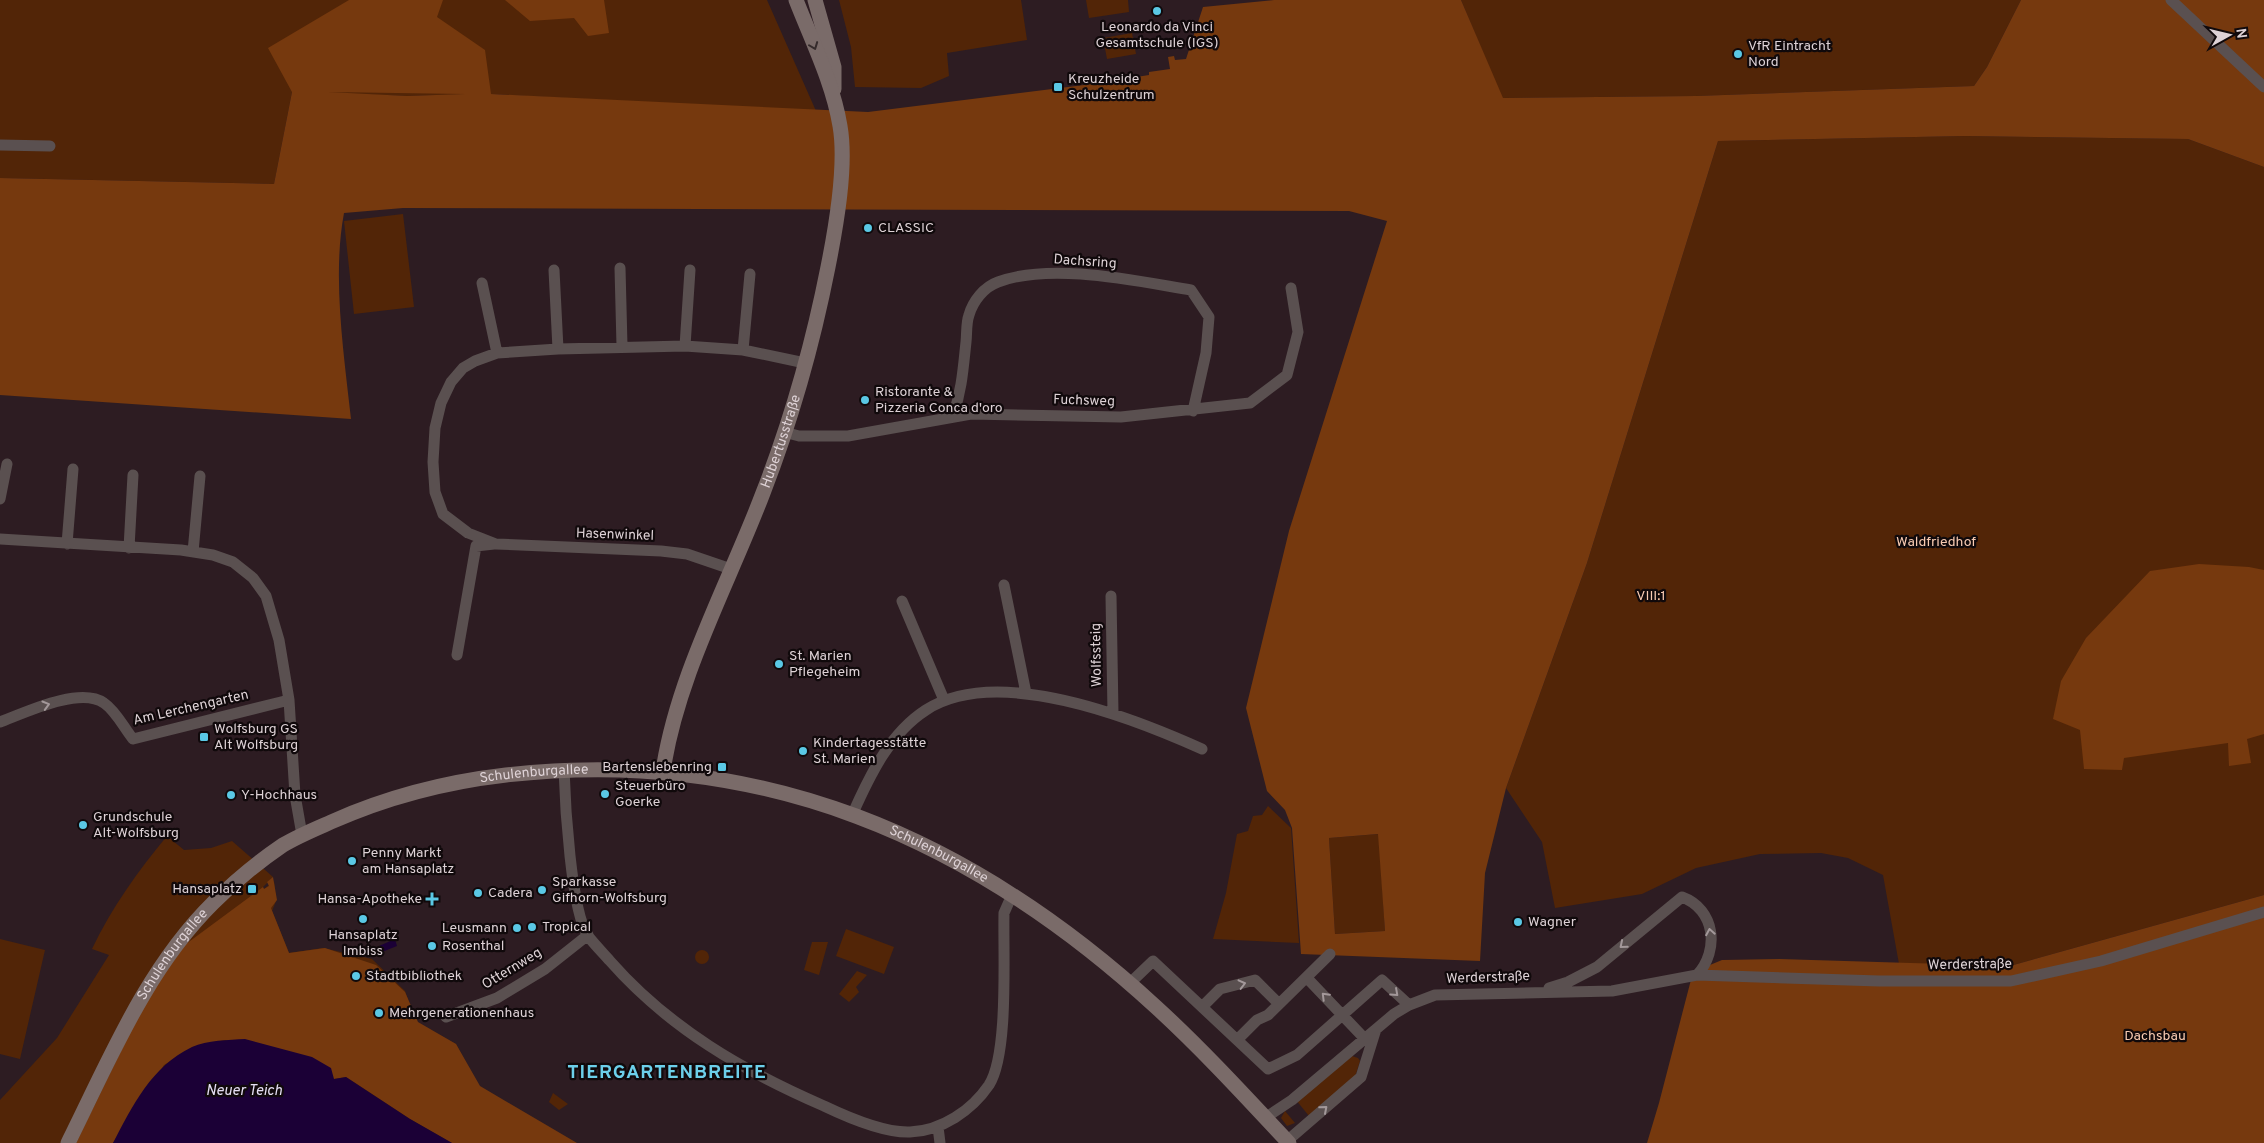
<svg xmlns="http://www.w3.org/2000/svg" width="2264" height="1143" font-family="Overpass,sans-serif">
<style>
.green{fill:#522507}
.forest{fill:#76390e;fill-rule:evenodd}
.water{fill:#1b0036}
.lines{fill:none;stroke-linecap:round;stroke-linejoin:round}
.street{stroke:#5a5050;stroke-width:11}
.secondary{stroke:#7a6b69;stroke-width:15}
.oneway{stroke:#352b2c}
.oneway2{stroke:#a3989a}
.poi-dot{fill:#5ac8e5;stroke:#10090b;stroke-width:2}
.labels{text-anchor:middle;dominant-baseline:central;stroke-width:4.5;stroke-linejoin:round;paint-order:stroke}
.poi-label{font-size:14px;fill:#ded2d6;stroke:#10090b;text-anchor:start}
.street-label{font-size:14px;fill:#ded2d6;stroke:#10090b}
.park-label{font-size:14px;fill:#f9cbb2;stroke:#10090b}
.water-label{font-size:15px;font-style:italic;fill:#e5def4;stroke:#10090b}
.district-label{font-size:19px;font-weight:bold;letter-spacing:1px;fill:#6ccfea;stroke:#10090b}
</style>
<rect width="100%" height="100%" fill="#2d1c22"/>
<!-- green -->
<path class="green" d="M0 0H767L816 111 491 94 407 96 292 92 274 184 0 178Z
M839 0H1021L1027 40 947 53 949 76 921 88 855 87 851 47Z
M1086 0H1128L1129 12 1089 18Z
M1461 0H2021L1987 67 1974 86 1696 96 1502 98Z
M1132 33 1136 54 1107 59 1103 38Z
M1965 136 2188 139 2264 167V895L2010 966 1899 964 1883 875 1848 858 1821 853 1760 854 1696 868 1642 894 1555 908 1542 842 1506 788 1587 563 1718 141Z
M403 214 414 307 354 314 344 221Z
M1268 806 1291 828 1299 943 1213 939 1226 893 1237 834 1248 831 1253 816 1262 815Z
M1379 834 1385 931 1335 934 1329 838Z
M167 836 184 850 211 848 232 841 273 877 263 887 264 889 274 881 276 901 272 911 289 953 323 948 372 959 405 991 416 1022 456 1044 479 1087 452 1143 410 1119 150 1079 113 1143H0V1100L57 1038 109 955 92 949C112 907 138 871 167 836Z
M846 929 894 947 884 974 836 956Z
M0 939 45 950 20 1059 0 1054Z
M812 942H828L819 975 804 970Z
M695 957a7 7 0 1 1 14 0a7 7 0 1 1-14 0Z
M857 971 867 975 856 987 859 992 849 1002 839 994Z
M1352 1056 1358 1058 1360 1061 1355 1077 1309 1116 1296 1100Z
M553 1093 568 1104 559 1110 549 1102Z
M1285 1111 1295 1123 1287 1126 1281 1118Z"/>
<!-- forest -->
<path class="forest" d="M349 0H443L437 17 485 50 491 94 868 112 1092 84 1149 75V72L1170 69 1168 57 1174 56 1175 60 1186 59 1203 7 1274 0H1461L1503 98 1696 96 1974 86 1987 67 2021 0H2264V167L2188 139 1965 136 1718 141 1587 563 1506 788 1485 873 1480 961 1301 954 1292 828 1285 810 1267 791 1246 708 1289 531 1387 221 1349 211 403 208 344 213C332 277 344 354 351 419L0 395V178L274 184 292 92 268 48ZM328 92 464 94H465L407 96ZM1378 834 1385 931 1335 934 1329 838Z
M505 0H604L609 33 588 36 574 18 530 21Z
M2199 564 2249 567 2264 570V734L2247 739 2251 763 2229 766 2228 743 2124 758 2122 770 2084 769 2080 730 2053 719 2061 681 2086 638 2150 571Z
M273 877 277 900 271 908 289 953 325 948 376 965 405 992 418 1022 456 1044 480 1086 577 1143H452L410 1119 346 1077 334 1079 225 1040 193 1047 164 1065 113 1143H76L148 996 186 944 263 887 264 889 269 886 267 882Z
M2264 895V1143H1647L1659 1103 1693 972 1722 960 1779 959 2010 966Z"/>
<!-- water -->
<path class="water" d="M395 939 397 946 382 952 379 946Z
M245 1039 312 1057 331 1068 334 1079 346 1077 410 1119 452 1143H113C133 1105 151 1067 192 1047 207 1040 229 1040 245 1039Z"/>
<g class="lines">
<!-- street -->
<path class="street" d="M2171 0 2264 87
M0 145 50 146
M620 268 622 346
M554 270 558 349
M482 283 497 353
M685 346 690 270
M743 350 750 274
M953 416C962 389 963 370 966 342 967 333 966 323 969 315 973 301 984 287 998 282 1051 262 1136 281 1191 290L1209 317 1206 353 1193 411
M784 432 799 436H848L971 414 1121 417 1250 403 1287 375 1298 332 1291 288
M0 499 7 464
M0 539 181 550 213 555 233 562 253 578 266 596 279 640 289 700 295 795 302 835
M67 544 73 469
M129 548 133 475
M193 552 200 476
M731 569 687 554 661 551 496 544 468 533 443 514 435 492 433 462 435 428 441 403 451 382 463 368 475 361 497 353 558 349 685 346 743 350 805 363
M1004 585 1026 693
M1111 596 1113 713
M902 601 944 700
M457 655 476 546 494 544
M0 722C24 713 80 686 104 703 116 711 124 728 133 739L289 700
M564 769C565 803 571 911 588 936 595 945 603 953 610 961 669 1028 743 1071 824 1106 847 1117 885 1133 910 1132 942 1131 972 1110 989 1085 1009 1054 1003 953 1004 913L1012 895
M853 813C870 775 890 733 926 710 997 664 1133 718 1202 749
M1307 978 1365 1039
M1129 984 1153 961 1268 1069 1297 1055 1382 980 1409 1005
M1549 988 1568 982 1597 967 1682 897C1715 909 1720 950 1697 975
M1202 1007 1220 989 1255 980 1279 1004
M446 1017 497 998 545 969 588 935
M1238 1039 1257 1020 1268 1015 1330 954
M1265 1118 1292 1100 1394 1014 1409 1005 1435 995 1612 991 1697 975 1879 981H2011L2101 961 2264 912
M938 1127 940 1143
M1287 1141 1361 1077 1376 1029"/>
<!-- secondary -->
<g class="secondary">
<path d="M815 0 834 67V89"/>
<path id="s1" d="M663 771C677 676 729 583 763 493 791 421 813 343 828 267 836 227 847 166 840 126 833 83 812 41 796 0"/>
<path id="s2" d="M68 1143C109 1061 146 969 213 903 234 882 258 862 283 845 298 836 315 829 331 822 387 797 445 782 506 775 760 746 971 837 1156 1007 1202 1049 1246 1097 1289 1143"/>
</g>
</g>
<!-- one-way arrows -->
<defs><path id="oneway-chevron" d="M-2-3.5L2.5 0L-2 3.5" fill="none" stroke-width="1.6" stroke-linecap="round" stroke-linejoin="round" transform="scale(1.25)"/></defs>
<use class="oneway" href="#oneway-chevron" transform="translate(814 46) rotate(69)"/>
<g class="oneway2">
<use href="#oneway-chevron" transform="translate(46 705) rotate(-16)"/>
<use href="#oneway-chevron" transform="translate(1710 932) rotate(-100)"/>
<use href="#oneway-chevron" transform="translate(1623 945) rotate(140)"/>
<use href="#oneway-chevron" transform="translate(1242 984) rotate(-14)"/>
<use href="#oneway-chevron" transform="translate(1395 993) rotate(42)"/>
<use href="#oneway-chevron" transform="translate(1325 996) rotate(-135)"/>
<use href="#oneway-chevron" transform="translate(1324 1109) rotate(-41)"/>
</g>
<!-- markers -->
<g class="poi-dot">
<circle cx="1157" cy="11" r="5"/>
<circle cx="1738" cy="54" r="5"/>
<rect x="1053" y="82" width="10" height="10" rx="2.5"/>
<circle cx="868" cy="228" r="5"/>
<circle cx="865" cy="400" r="5"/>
<circle cx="779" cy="664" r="5"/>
<rect x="199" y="732" width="10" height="10" rx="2.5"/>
<circle cx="803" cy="751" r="5"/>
<rect x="717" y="762" width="10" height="10" rx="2.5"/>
<circle cx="605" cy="794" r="5"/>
<circle cx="231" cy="795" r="5"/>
<circle cx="83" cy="825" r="5"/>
<circle cx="352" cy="861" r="5"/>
<rect x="247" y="884" width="10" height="10" rx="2.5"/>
<circle cx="542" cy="890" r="5"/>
<circle cx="478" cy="893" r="5"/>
<path d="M429.5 891.5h5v5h5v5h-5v5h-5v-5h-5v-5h5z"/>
<circle cx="363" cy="919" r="5"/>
<circle cx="1518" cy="922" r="5"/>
<circle cx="532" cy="927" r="5"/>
<circle cx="517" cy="928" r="5"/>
<circle cx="432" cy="946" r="5"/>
<circle cx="356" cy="976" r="5"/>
<circle cx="379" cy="1013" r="5"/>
</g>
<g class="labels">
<!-- poi labels -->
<g class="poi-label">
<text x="1157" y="27" text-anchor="middle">Leonardo da Vinci<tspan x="1157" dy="16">Gesamtschule (IGS)</tspan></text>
<text x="1748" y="46">VfR Eintracht<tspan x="1748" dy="16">Nord</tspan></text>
<text x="1068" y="79">Kreuzheide<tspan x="1068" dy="16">Schulzentrum</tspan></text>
<text x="878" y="228">CLASSIC</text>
<text x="875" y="392">Ristorante &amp;<tspan x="875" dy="16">Pizzeria Conca d'oro</tspan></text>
<text x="789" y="656">St. Marien<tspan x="789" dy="16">Pflegeheim</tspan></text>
<text x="214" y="729">Wolfsburg GS<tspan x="214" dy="16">Alt Wolfsburg</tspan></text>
<text x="813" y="743">Kindertagesstätte<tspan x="813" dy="16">St. Marien</tspan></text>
<text x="712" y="767" text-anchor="end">Bartenslebenring</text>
<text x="615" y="786">Steuerbüro<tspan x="615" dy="16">Goerke</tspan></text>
<text x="241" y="795">Y-Hochhaus</text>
<text x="93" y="817">Grundschule<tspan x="93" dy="16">Alt-Wolfsburg</tspan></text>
<text x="362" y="853">Penny Markt<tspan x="362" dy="16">am Hansaplatz</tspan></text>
<text x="552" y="882">Sparkasse<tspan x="552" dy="16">Gifhorn-Wolfsburg</tspan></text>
<text x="242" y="889" text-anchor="end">Hansaplatz</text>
<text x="488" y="893">Cadera</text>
<text x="422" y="899" text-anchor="end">Hansa-Apotheke</text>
<text x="1528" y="922">Wagner</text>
<text x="542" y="927">Tropical</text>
<text x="507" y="928" text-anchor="end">Leusmann</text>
<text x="363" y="935" text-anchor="middle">Hansaplatz<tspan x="363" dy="16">Imbiss</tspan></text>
<text x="442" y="946">Rosenthal</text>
<text x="366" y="976">Stadtbibliothek</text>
<text x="389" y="1013">Mehrgenerationenhaus</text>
</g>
<!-- street labels -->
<g class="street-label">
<text transform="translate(1085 262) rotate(4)">Dachsring</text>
<text transform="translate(1084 401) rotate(2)">Fuchsweg</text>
<text stroke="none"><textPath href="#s1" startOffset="351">Hubertusstraße</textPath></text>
<text transform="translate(615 535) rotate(2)">Hasenwinkel</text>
<text transform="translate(1097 655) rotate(-91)">Wolfssteig</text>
<text transform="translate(191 708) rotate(-13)">Am Lerchengarten</text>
<text stroke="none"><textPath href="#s2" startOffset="636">Schulenburgallee</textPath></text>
<text stroke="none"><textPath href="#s2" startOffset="1055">Schulenburgallee</textPath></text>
<text stroke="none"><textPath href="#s2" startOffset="216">Schulenburgallee</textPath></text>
<text transform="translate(1970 965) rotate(-1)">Werderstraße</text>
<text transform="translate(512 969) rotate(-31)">Otternweg</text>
<text transform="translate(1488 978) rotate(-2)">Werderstraße</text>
</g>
<!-- park labels -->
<g class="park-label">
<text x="1936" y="542">Waldfriedhof</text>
<text x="1651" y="596">VIII:1</text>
<text x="2155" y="1036">Dachsbau</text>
</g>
<!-- water labels -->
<g class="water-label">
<text x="244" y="1091">Neuer Teich</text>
</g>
<!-- district labels -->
<g class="district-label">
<text x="667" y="1073">TIERGARTENBREITE</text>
</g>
</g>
<!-- north arrow -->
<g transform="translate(2229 35) rotate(82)" stroke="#10090b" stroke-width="4" paint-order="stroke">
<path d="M0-4L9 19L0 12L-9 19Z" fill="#ded2d6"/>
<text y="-8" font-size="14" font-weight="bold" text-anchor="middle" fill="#ded2d6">N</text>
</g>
</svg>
